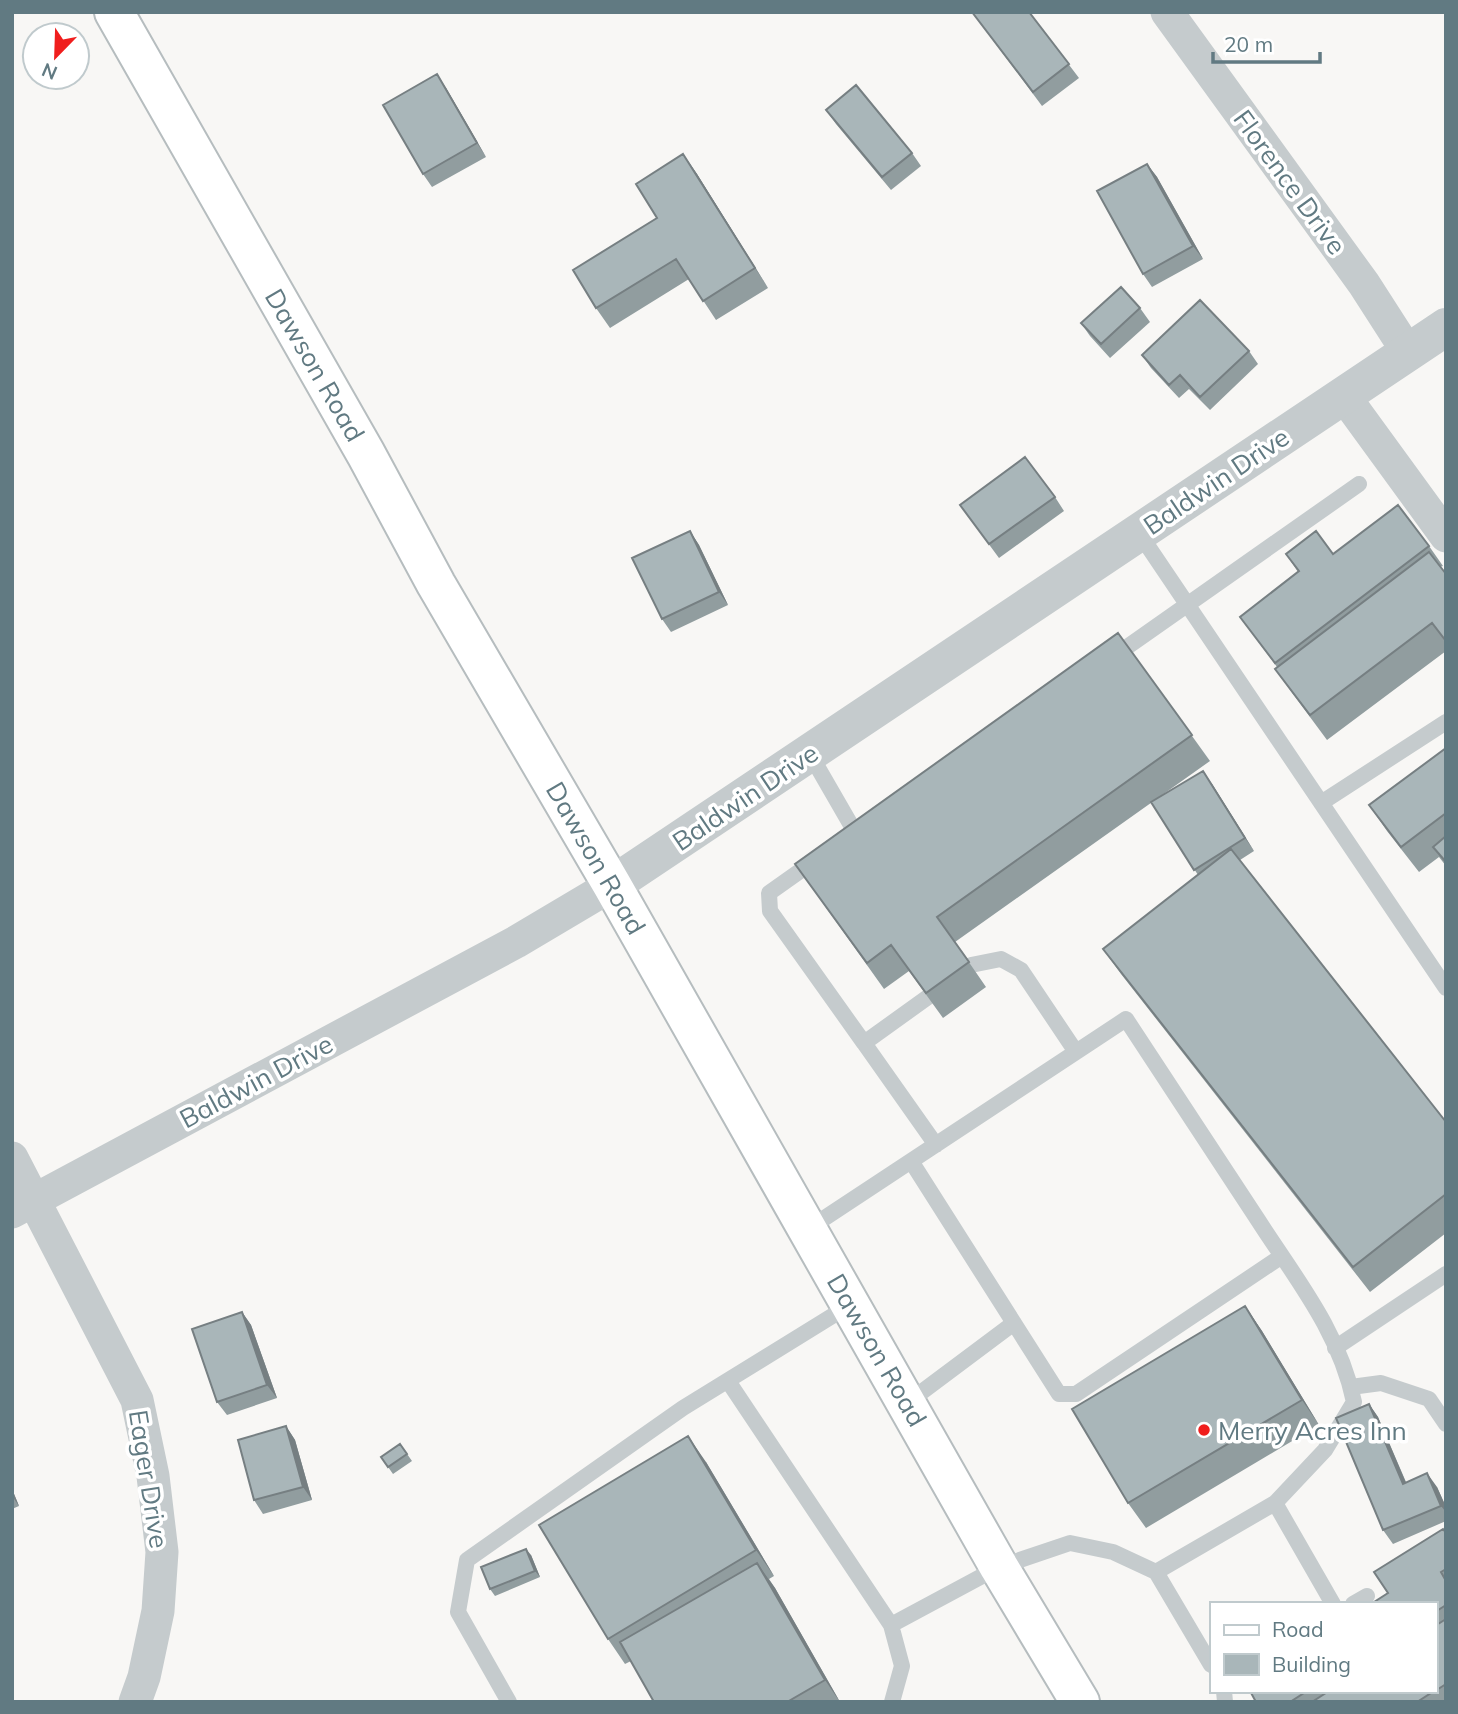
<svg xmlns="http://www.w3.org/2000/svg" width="1458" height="1714" font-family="Mulish,sans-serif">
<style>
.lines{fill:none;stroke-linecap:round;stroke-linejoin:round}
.primary-casing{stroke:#b6bdbf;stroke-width:42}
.service{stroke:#c5cbcd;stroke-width:16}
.minor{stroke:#c5cbcd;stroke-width:33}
.tertiary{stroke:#c5cbcd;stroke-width:38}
.primary{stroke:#fff;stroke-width:38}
.wall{fill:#919d9f}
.shaded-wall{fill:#767f82}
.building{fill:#a9b6b9;stroke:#767f82;stroke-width:2}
.poi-dot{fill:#f01e1d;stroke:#fff;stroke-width:2.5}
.labels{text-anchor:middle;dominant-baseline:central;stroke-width:7;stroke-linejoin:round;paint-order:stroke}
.street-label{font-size:26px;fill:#617a82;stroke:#fff}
.poi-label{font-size:26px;fill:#617a82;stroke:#fff;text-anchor:start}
</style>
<rect width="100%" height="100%" fill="#f8f7f5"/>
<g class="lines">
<defs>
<path id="primary" d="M114 12 366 454 436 584 612 885 999 1567 1080 1702"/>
</defs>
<!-- primary casing -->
<use href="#primary" class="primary-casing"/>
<!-- service -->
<path class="service" d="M1139 533 1446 988
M1110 659 1359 484
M810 754 855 832
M1321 803 1446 722
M817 859 769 893 770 911 864 1043
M971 965 1001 959 1021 970 1076 1052
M928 997 864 1043 936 1145
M911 1161 1059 1394H1076L1282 1256
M808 1229 1126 1019C1170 1086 1214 1153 1258 1220 1296 1279 1339 1331 1354 1402L1325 1450 1275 1503 1333 1604
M1335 1348 1446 1274
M728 1381 891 1625
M1351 1387 1381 1383 1429 1399 1446 1424
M907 1403 1014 1323
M1156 1572 1275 1503
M1353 1604 1367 1596
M1224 1691 1225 1702
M509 1702 458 1612 467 1560 683 1408 850 1305
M892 1702 902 1666 891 1625 999 1567 1070 1543 1113 1552 1156 1572 1211 1665"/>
<!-- minor -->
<path class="minor" d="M1167 12 1364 284 1409 354
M1344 396 1446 536
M12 1158 137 1400 153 1476 162 1552 158 1611 144 1677 135 1702
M12 1212 516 942 612 885"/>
<!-- tertiary -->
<path class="tertiary" d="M612 885 1446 327"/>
<!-- primary -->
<use href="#primary" class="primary"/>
</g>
<!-- wall -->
<path class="wall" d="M972 12H1029L1079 78 1042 106Z
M446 88 486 157 432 187 423 174Z
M826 110 912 153 921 166 891 190 836 124Z
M683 154 697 174 768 288 716 320 689 279 610 328 596 308 657 218Z
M1147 164 1157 177 1203 259 1152 287 1143 274Z
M1140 308 1150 322 1110 358 1090 336 1081 323Z
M1249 351 1258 364 1210 410 1189 389 1179 398 1151 368 1142 355Z
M1055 497 1064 511 999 558 960 505Z
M690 531 699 545 728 605 671 632 662 619Z
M1429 546 1443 566 1440 567 1446 574V651L1327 740 1293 694 1275 669 1277 667 1240 617 1298 572 1286 554H1333Z
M1118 633 1210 761 955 942 986 987 943 1018 909 971 884 989 795 864Z
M1446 748V866L1439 857 1419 872 1387 831 1369 805Z
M1212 784 1254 851 1240 860 1446 1122V1233L1370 1292 1121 974 1103 949 1198 875 1151 802Z
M1245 1306 1262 1331 1319 1425 1146 1528 1128 1503Z
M242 1312 251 1325 277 1398 227 1415 217 1402Z
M1369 1404 1378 1417 1406 1482 1437 1487 1446 1507V1521L1393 1544 1383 1530Z
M286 1426 295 1440 312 1500 263 1514 254 1500Z
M400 1444 412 1461 393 1474 381 1457Z
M706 1462 774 1576 769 1579 775 1588 840 1702H654L631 1661 625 1664 608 1639Z
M12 1489 19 1506 12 1509Z
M1446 1532V1702H1256L1250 1691H1435V1604L1388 1593Z
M531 1555 540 1577 495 1596 490 1589Z"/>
<!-- shaded-wall -->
<path class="shaded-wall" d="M437 74 446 88 486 157 477 143Z
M683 154 697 174 768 288 755 268Z
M1147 164 1157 177 1203 259 1193 246Z
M690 531 699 545 728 605 719 592Z
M1203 771 1212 784 1254 851 1245 838Z
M1245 1306 1262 1331 1319 1425 1302 1400Z
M242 1312 251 1325 277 1398 267 1385Z
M1369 1404 1378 1417 1412 1497 1403 1484Z
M286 1426 295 1440 312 1500 303 1487Z
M688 1436 706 1462 774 1576 756 1550Z
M1427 1473 1437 1487 1446 1507V1512L1441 1506Z
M12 1489 19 1506 12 1496Z
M526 1549 531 1555 540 1577 535 1571Z
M757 1563 775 1588 840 1702 825 1680Z"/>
<!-- building -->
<path class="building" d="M972 12H1029L1069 64 1033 92Z
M437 74 477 143 423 174 383 105Z
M856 85 912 153 882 177 826 110Z
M683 154 755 268 703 301 676 259 596 308 573 270 657 218 636 184Z
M1147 164 1193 246 1143 274 1097 191Z
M1121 287 1140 308 1101 344 1081 323Z
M1200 300 1249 351 1200 397 1180 375 1169 385 1142 355Z
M1025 457 1055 497 989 544 960 505Z
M1398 505 1429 546 1275 663 1240 617 1299 571 1286 554 1316 531 1333 554Z
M690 531 719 592 662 619 632 558Z
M1429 552 1446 574V641L1432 623 1310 715 1275 669Z
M1118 633 1192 735 937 917 969 962 926 993 891 945 867 963 795 864Z
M1446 748V813L1401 847 1369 805Z
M1203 771 1245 838 1194 870 1151 802Z
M1446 836V862L1433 847Z
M1231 849 1446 1122V1194L1353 1267 1103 949Z
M1245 1306 1302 1400 1128 1503 1072 1409Z
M242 1312 267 1385 217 1402 192 1329Z
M1369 1404 1403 1484 1427 1473 1441 1506 1383 1530 1336 1418Z
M286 1426 303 1487 254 1500 238 1440Z
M688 1436 756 1550 608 1639 539 1525Z
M400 1444 407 1454 388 1467 381 1457Z
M1443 1529 1446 1533V1569L1441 1572 1446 1581V1605L1435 1612V1604H1371L1388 1593 1374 1572Z
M526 1549 535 1571 490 1589 481 1567Z
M757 1563 825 1680 787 1702H654L620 1642Z
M1446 1619V1684L1435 1691V1626Z
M1250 1691H1307L1290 1702H1256Z
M1329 1691H1434L1417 1702H1312Z"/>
<!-- markers -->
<circle class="poi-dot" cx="1204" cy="1430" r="7"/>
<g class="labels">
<!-- street labels -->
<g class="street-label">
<text transform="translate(1290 182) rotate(54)">Florence Drive</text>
<text transform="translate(315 365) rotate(60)">Dawson Road</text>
<text transform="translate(1216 481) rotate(-34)">Baldwin Drive</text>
<text transform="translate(745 797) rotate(-34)">Baldwin Drive</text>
<text transform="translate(596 858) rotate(60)">Dawson Road</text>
<text transform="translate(256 1081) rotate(-28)">Baldwin Drive</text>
<text transform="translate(877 1350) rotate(60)">Dawson Road</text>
<text transform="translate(149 1479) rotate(81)">Eager Drive</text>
</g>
<!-- poi labels -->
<g class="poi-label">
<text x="1218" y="1430">Merry Acres Inn</text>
</g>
</g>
<!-- border -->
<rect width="1458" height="1714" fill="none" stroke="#617a82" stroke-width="28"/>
<!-- legend -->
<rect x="1210" y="1602" width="228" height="91" fill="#ffffff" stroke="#c0cacd" stroke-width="2"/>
<rect x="1224" y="1625" width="35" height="10" fill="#ffffff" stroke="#c0cacd" stroke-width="2"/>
<text x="1272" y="1637" font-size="21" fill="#617a82">Road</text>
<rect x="1224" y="1654" width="35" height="21" fill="#a9b6b9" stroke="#c0cacd" stroke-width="2"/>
<text x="1272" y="1672" font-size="21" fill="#617a82">Building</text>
<!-- north arrow -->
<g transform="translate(56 56) rotate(203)"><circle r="33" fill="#ffffff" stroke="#c0cacd" stroke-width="2"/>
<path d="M0-5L12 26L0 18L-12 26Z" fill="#f01e1d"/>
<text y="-10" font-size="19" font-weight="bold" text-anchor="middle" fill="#617a82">N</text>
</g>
<!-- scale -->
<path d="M1213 52v10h107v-10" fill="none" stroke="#617a82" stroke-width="3.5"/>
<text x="1224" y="52" font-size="21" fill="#617a82" stroke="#ffffff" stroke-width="5" paint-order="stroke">20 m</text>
</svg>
